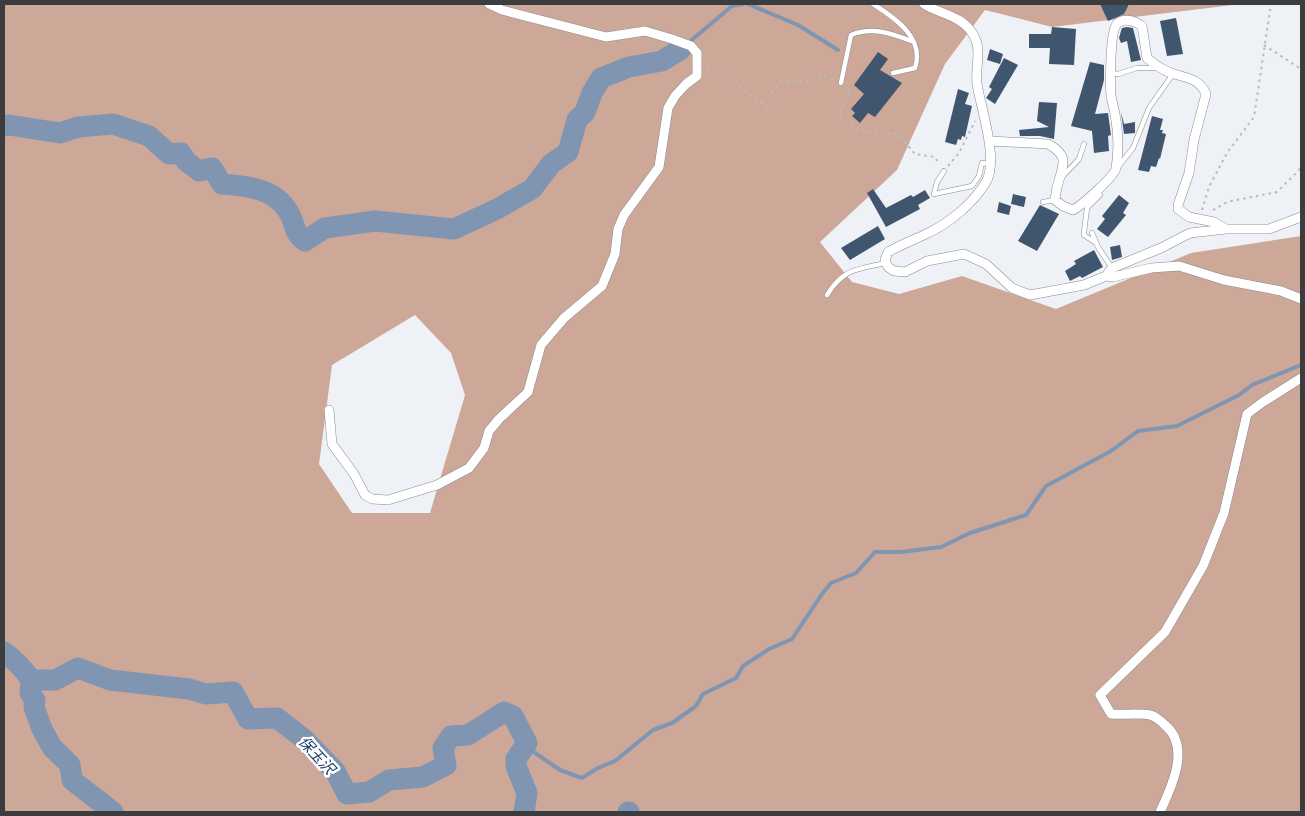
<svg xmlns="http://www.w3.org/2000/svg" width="1305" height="816" font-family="'Source Serif 4','Noto Sans JP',serif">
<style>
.forest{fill:#cda898;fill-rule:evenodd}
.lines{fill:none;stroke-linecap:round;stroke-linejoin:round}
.stream{stroke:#7f95b1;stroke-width:4}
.river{stroke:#7f95b1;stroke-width:21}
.building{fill:#40556e}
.lane-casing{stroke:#888b8f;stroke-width:5.5}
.street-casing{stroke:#888b8f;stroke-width:10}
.path{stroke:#b7babe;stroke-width:2;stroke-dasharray:2.5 4;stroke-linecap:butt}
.lane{stroke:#fff;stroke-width:4.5}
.street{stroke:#fff;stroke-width:9}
.labels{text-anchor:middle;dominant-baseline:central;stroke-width:5;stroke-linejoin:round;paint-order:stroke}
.water-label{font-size:15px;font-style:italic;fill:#15365d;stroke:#fff}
</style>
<rect width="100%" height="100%" fill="#eef2f6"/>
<!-- forest -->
<path class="forest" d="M4 4H1241L1052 27 985 10 945 64 897 170 820 242 852 282 899 294 962 276 1056 309 1191 253 1301 236V812H4ZM415 315 451 353 465 395 430 513H352L319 464 332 365Z"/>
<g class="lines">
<!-- stream -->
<path class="stream" d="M748 4 798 25 838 50
M681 49 732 6 743 4
M525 746 560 770 582 778 596 769 615 761 653 730 672 723 696 706 703 694 736 678 743 666 769 649 792 639 822 594 831 583 856 573 875 552H901L941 547 970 533 1026 515 1046 486 1111 451 1138 431 1177 426 1239 395 1252 385 1301 365"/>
<!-- river -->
<path class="river" d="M4 126 9 125 60 133 78 127 113 124 149 136 169 154 181 153 186 161 199 171 212 168 222 184C246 186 274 188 288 211 296 223 292 232 305 241L325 228 375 221 454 229 497 209 532 189 551 164 568 152 577 120 585 112 592 93 601 78 629 67 662 61 681 49
M4 652C15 660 23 668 31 680H55L78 668 110 680 189 689 206 694 233 692 248 719 277 718 304 739 335 771 347 794 369 792 389 780 423 777 446 765 443 748 451 736 468 735 504 712 513 716 527 743 516 759V766L527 793 524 812
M31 680 30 693 35 700 34 707 42 729 52 747 70 765 72 780 113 812
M628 812H629"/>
</g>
<!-- building -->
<path class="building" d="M1100 4H1129L1124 14 1108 21Z
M1176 18 1183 54 1167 56 1160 21Z
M1052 27 1076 29 1074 65 1049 64 1050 48H1029V34H1051Z
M1127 27 1133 28 1141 60 1131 62 1127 41 1121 43 1119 38 1121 31 1122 28Z
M990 49 1003 54 1000 64 987 60Z
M878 52 888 59 880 70 902 83 875 117 868 113 860 123 852 116 855 113 851 109 864 94 854 85Z
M1004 58 1018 65 995 104 986 98 992 89 989 87Z
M1090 62 1104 65V80L1095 114 1108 113 1111 135 1108 136 1109 151 1094 153 1092 131 1071 126Z
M958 89 969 93 965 104 972 106 965 137 962 136 961 140 958 139 956 145 945 142Z
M1039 102 1057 103 1054 139 1040 136H1020L1019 130 1049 127 1037 121Z
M1121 112 1124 124 1135 122V133L1124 134Z
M1152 116 1163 119 1160 130H1163L1162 133 1166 134 1160 159 1159 158 1156 167 1151 166 1149 172 1138 170Z
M873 189 886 208 911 195 913 197 925 190 930 198 918 205 920 209 886 227 867 193Z
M1013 194 1026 197 1024 207 1011 204Z
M1119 195 1129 203 1123 213 1126 215 1108 237 1097 229 1105 219 1102 216Z
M999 202 1011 206 1009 215 997 212Z
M1040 205 1059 214 1037 251 1018 241Z
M878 226 885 239 850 260 841 248Z
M1120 245 1122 257 1112 260 1110 247Z
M1094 250 1103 267 1082 278 1080 276 1070 281 1065 271 1076 264 1074 261Z"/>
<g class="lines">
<defs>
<path id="lane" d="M873 4C895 18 925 38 915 68L893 73
M1111 73 1118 74 1137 68H1157
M841 83 851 35C873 26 893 34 914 42
M1118 167 1133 148 1149 108 1173 74
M944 171 937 182 934 194 972 186 979 176 982 163 989 164
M1062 177 1079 159 1084 144
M1043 202 1055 200
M1092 233 1098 247 1112 268
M1096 243 1084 235V232L1087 208 1100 195 1097 190
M827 295C844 268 858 269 886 263"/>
<path id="street" d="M924 4C941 15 963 15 974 36 982 50 975 68 977 84 981 109 999 160 986 182 973 204 948 224 926 234 913 240 900 245 888 252L885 260 888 267 894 271 905 272 927 261 964 254 986 264 1012 288 1030 295 1084 285 1106 276 1113 277 1151 268 1179 266 1224 280 1281 291 1301 299
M990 141 1048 144C1070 156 1063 165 1058 184 1056 189 1056 195 1055 200L1063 206 1073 210C1081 206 1115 176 1116 168 1119 151 1118 131 1115 114 1114 108 1112 102 1111 96 1110 84 1110 30 1117 24 1124 17 1135 21 1142 26L1147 58C1154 64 1164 71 1174 74 1187 78 1200 79 1206 94L1194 140 1189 173 1178 205V209L1189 217 1214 222 1226 229
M1106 276 1112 268 1161 248 1190 233 1226 229H1269L1301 217
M329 410 332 444 354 474 365 495 372 499 388 500 437 485 469 468 484 448 489 431 499 419 528 392 541 345 564 318 602 286 615 254 618 229 624 215 659 167 668 108 675 96 686 84 697 76V53L691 46 672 39 645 31 606 37 502 10 489 4
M1160 812C1171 788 1191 748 1166 726 1162 722 1155 716 1150 715 1140 713 1122 715 1111 714L1100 695 1165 632 1203 566 1224 513 1247 414 1263 402 1301 378"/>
</defs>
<!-- lane casing -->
<use href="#lane" class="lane-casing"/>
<!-- street casing -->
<use href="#street" class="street-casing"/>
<!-- path -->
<path class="path" d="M1264 45 1301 69
M707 66 724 72 747 93 769 108 772 92 781 82 807 81 826 76 835 80
M847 88 850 92 841 110 840 117C857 134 875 132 898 134L915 154 935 157 939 164
M948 166 959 153 975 121
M1202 210 1209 187 1227 153 1254 117 1271 4
M1213 210 1227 202 1277 192 1301 168"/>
<!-- lane -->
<use href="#lane" class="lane"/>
<!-- street -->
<use href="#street" class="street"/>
</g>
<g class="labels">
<!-- water labels -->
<g class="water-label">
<text transform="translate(317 755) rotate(47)">保玉沢</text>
</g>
</g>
<!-- border -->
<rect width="1305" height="816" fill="none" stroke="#3b3c3e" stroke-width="10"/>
</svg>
